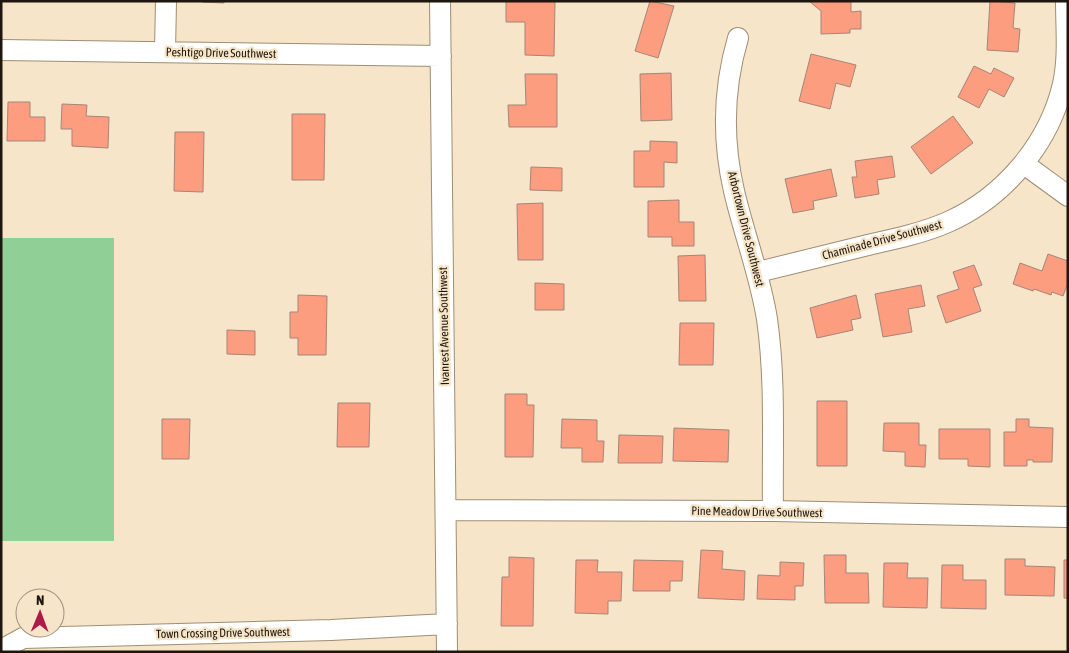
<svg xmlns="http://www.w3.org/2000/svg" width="1069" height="653" font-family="'Asap Condensed',sans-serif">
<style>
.green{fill:#90cf95}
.building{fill:#fc9d7f;stroke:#a5857b}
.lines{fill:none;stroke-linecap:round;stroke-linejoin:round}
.minor-casing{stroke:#9e8e74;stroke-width:22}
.minor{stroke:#fff;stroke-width:20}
.labels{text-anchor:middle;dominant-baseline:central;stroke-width:4.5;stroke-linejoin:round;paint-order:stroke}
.street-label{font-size:12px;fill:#1d170d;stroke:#f6e5c8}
</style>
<rect width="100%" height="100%" fill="#f6e5c8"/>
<!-- green -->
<path class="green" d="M1 238H114V541H1Z"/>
<!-- building -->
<path class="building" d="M202 1H224V3L202 2Z
M506 1H555L554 56 525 55V22H506Z
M650 1 674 6 658 58 635 51Z
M809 1H851V12L861 11V29H850V33L821 34V11Z
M990 1 1015 3 1013 28 1020 29 1018 52 987 50Z
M811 54 856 65 850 87 836 83 830 109 799 101Z
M974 66 991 74 994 68 1014 78 1004 97 989 89 979 108 958 97Z
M671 73 672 120 641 121 640 74Z
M525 74H557V127H509L508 105H526Z
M8 102H30V117H45V141H7Z
M62 104 87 105 86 116 109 117 108 148 72 146V129H61Z
M292 114H325L324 180H292Z
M953 116 973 143 931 174 911 147Z
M175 132H204L203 192 174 191Z
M650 141 677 142V163L664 162V187H634V151H650Z
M892 156 895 177 877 180 879 194 855 198 852 177H857L855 161Z
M531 167 562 168V191L530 190Z
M831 169 837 196 813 201 814 209 793 213 785 179Z
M679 200V222H694V246H672V237H648V201Z
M543 203V260H518L517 204Z
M1048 254 1068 261V283L1063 296 1052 292 1051 295 1034 289 1033 291 1013 284 1020 263 1042 271Z
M705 255 706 301H679L678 256Z
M974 265 982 285 973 288 981 311 946 323 937 296 959 289 953 272Z
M535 283 564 284V310H535Z
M921 285 925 306 908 309 912 332 883 337 875 294Z
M298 295 327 296 326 355H298V338H290V312H298Z
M856 295 861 318 851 320 853 330 817 338 810 308Z
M680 323H714L713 365H679Z
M227 330 255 331V355L227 354Z
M505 394H527V405H534L533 457H505Z
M817 401H847V466H817Z
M338 403H370L369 447H337Z
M162 419H190L189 459H162Z
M562 419 597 420V441H604L603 462H582V448H561Z
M1016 419H1029V427L1053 428 1052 462H1033V460H1027V466H1004V432H1016Z
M884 423H919V445H926L925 467 905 466V452L883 451Z
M674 428 729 430 728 462 673 461Z
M939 429H990V467L968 466V459H939Z
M619 435 663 436 662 463H618Z
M701 550 723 551 722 569 745 571 744 600 698 598Z
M824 555H846V573H868L869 603H825Z
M509 557 534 558 533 626H501L502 577H509Z
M1005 559H1025V566L1055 567 1054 596 1005 595Z
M576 560H598L597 572H622L621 601H608V614L575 613Z
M634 560 683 561 682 581H670V591H633Z
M1064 560H1068V598H1064Z
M780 562 804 563 803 586H795V600L757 599 758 575 780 576Z
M884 563H908L907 578H928L927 608 883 607Z
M942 565H963V580H986V609L941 608Z"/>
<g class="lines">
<defs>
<path id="minor" d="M440 1 447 652
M738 38C723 89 722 139 734 191 744 234 760 275 767 319 776 382 772 448 773 511
M1 50 441 56
M165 52 166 1
M1024 164 1068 196
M758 272C795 263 832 254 868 245 895 239 923 233 948 222 1004 197 1049 144 1063 84 1069 56 1066 29 1066 1
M446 510 773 511 1068 517
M1 650 23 638 331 630 447 624"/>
</defs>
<!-- minor casing -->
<use href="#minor" class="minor-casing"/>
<!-- minor -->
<use href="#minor" class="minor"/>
</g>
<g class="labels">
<!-- street labels -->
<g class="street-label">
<text transform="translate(221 53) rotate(1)">Peshtigo Drive Southwest</text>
<text transform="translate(746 229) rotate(76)">Arbortown Drive Southwest</text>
<text transform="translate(882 240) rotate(-15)">Chaminade Drive Southwest</text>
<text transform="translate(444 326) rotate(-91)">Ivanrest Avenue Southwest</text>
<text transform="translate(757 512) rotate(1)">Pine Meadow Drive Southwest</text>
<text transform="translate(223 633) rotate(-1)">Town Crossing Drive Southwest</text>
</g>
</g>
<!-- border -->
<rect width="1069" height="653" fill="none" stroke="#1d170d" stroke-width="5"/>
<!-- north arrow -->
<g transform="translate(40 613) rotate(1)"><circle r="24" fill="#f6e5c8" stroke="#9f937d"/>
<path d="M0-4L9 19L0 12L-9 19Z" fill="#ad1a48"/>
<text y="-8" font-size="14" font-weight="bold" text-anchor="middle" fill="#1d170d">N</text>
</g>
</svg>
